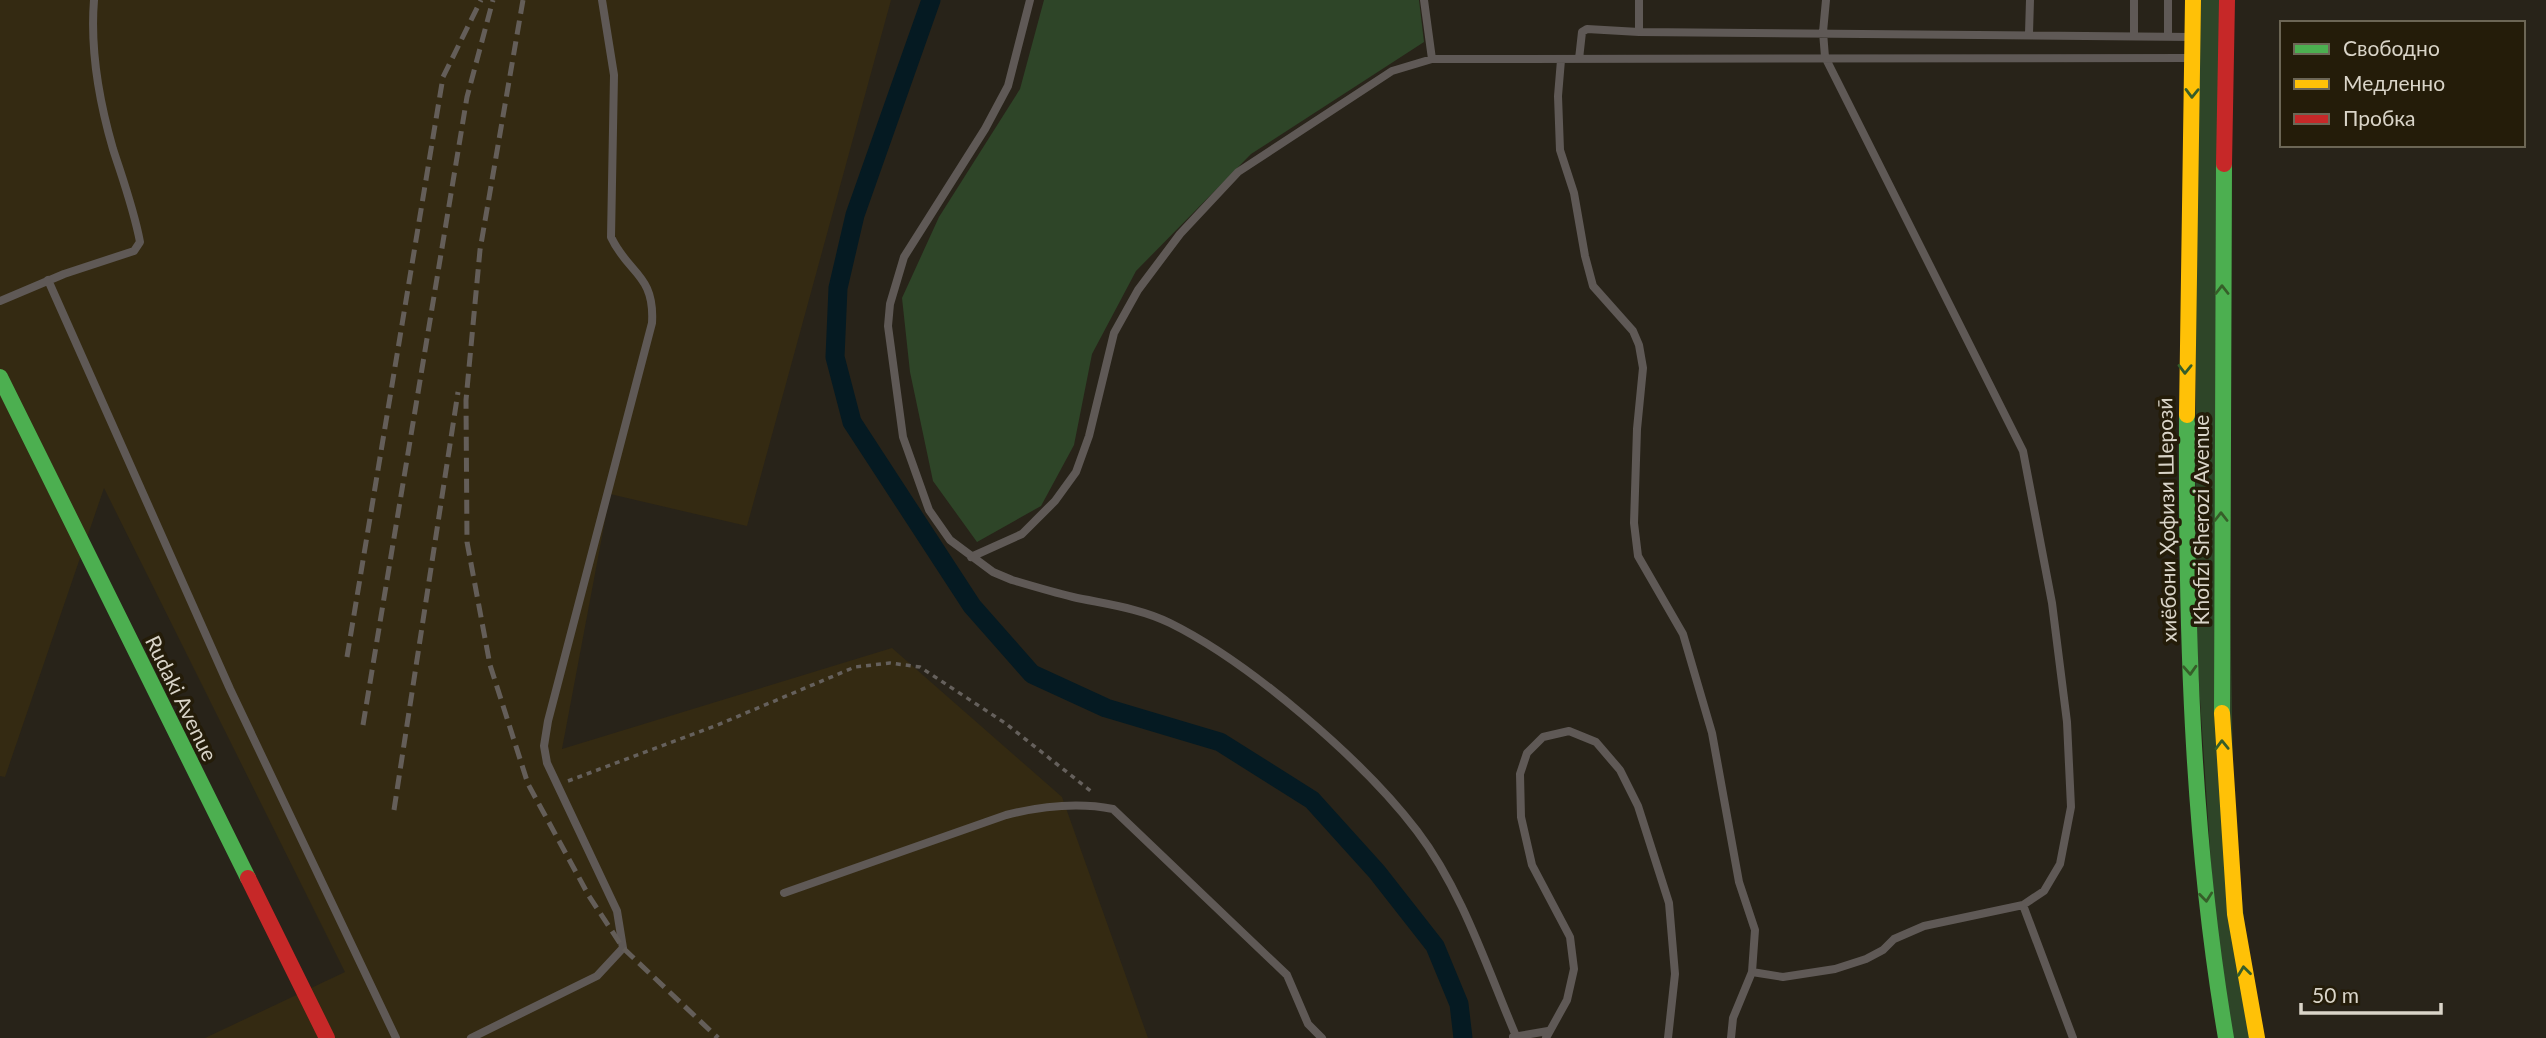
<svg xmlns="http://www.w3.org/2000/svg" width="2546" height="1038" font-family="Lato,sans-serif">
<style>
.built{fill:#342a12}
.green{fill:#2e4528}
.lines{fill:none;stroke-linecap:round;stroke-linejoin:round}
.canal{stroke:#051a22;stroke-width:19}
.path{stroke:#65605c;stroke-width:3.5;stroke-dasharray:5 5;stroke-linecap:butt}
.lane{stroke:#5f5956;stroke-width:8}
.fast{stroke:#4caf50;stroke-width:16}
.slow{stroke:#ffc107;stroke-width:16}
.jam{stroke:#c62828;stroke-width:16}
.rail{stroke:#645e59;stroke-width:5;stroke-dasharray:14 7;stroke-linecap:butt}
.oneway{stroke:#365e29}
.labels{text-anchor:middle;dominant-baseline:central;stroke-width:7;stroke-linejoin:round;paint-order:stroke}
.street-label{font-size:21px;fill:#d9d4c8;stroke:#241c09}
</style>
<rect width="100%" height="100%" fill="#282319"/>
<!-- built -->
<path class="built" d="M0 0H891L747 526 610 494 562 749 892 648 1062 797 1148 1038H205L345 972 104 488 5 777 0 776Z"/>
<!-- green -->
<path class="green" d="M1044 0H1419L1424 42 1251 154 1136 271 1092 354 1074 445 1041 506 977 542 933 481 910 372 902 298 939 217 1020 89Z
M2197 0H2228L2223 197 2234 826 2257 1038H2232L2218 969 2195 624Z"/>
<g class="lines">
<!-- canal -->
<path class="canal" d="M931 0 855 215 838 288 835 357 852 422 972 606 1032 674 1106 708 1220 742 1312 800 1377 872 1435 946 1459 1004 1463 1038"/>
<!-- path -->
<path class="path" d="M568 781 715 726 855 667 890 663 920 667 1005 723 1092 792"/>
<!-- lane -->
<path class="lane" d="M1030 0 1008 86 985 129 904 257 890 304 888 326 903 437 929 510 950 540 993 572 1012 580C1032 586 1052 592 1073 597 1105 604 1140 608 1170 623 1249 662 1363 760 1417 831 1462 890 1487 968 1516 1036
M1424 0 1432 59
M2134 0V36
M1639 32 2192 37
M2029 33 2030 0
M2168 37V0
M1579 59 1582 32 1587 29 1639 32V0
M1561 60 1558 96 1560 150 1574 193 1585 256 1593 286 1633 331 1639 345 1643 368 1637 429 1634 523 1638 556 1683 634 1712 733 1739 882 1755 930 1752 972 1733 1018 1731 1038
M48 280 230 689 396 1038
M0 301 64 274 134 251 140 242C134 210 123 180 113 149 99 101 90 50 94 0
M971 557 1022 534 1055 501 1076 472 1089 436 1114 333 1138 290 1180 234 1238 172 1392 71 1432 59 2190 58
M784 893 1006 815C1042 806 1077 802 1113 809L1287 975 1308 1024 1322 1038
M2023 905 2073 1038
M1752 972 1783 977 1835 969 1866 959 1883 950 1894 939 1924 926 2023 905 2044 891 2060 864 2071 807 2067 722 2052 603 2023 451 1825 57 1823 32 1826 0
M1513 1037 1548 1031
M471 1038 597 976 623 948 617 911 547 763 544 746 548 721 652 323C655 274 628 274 611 237L614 75 602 0
M1546 1038 1567 1000 1574 969 1570 937 1532 865 1521 817 1520 774 1527 753 1543 737 1569 731 1596 742 1620 770 1638 806 1669 903 1675 974 1668 1038"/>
<!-- fast -->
<path class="fast" d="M0 377 248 878
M2187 415C2186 623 2191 833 2226 1038
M2222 713 2224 164"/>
<!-- slow -->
<path class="slow" d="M2187 415 2193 0
M2222 713 2235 914 2257 1038"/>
<!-- jam -->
<path class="jam" d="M2224 164 2227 0
M248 878 327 1038"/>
<!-- rail -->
<path class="rail" d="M523 0 480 250 466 400 467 542 490 665 528 784 589 896 623 948 718 1038
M347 657 443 77 481 0
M363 725 467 97 493 0
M394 810 458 392"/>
</g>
<!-- one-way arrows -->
<defs><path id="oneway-chevron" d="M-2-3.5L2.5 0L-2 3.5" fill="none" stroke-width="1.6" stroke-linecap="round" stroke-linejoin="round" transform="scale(1.75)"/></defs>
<g class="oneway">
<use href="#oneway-chevron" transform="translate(2192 93) rotate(91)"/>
<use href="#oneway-chevron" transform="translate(2222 290) rotate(-90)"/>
<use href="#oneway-chevron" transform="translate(2185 369) rotate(91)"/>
<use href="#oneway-chevron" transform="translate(2221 517) rotate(-90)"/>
<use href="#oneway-chevron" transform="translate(2190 670) rotate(87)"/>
<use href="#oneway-chevron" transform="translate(2222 745) rotate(-91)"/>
<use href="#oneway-chevron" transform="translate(2206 897) rotate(84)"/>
<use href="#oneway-chevron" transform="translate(2244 971) rotate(-97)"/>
</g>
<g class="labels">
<!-- street labels -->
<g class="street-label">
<text transform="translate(2166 520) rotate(-91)">хиёбони Ҳофизи Шерозӣ</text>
<text transform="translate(2200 520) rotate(-90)">Khofizi Sherozi Avenue</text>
<text transform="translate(182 698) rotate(64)">Rudaki Avenue</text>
</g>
</g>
<!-- legend -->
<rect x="2280" y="21" width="245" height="126" fill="#241c09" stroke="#6c6655" stroke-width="2"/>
<rect x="2294" y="44" width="35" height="10" fill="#4caf50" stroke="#6c6655" stroke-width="2"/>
<text x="2343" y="56" font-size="21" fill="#d9d4c8">Свободно</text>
<rect x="2294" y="79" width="35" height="10" fill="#ffc107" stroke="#6c6655" stroke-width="2"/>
<text x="2343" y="91" font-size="21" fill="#d9d4c8">Медленно</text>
<rect x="2294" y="114" width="35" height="10" fill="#c62828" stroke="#6c6655" stroke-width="2"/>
<text x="2343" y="126" font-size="21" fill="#d9d4c8">Пробка</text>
<!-- scale -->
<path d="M2301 1003v10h140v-10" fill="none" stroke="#d9d4c8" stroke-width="3.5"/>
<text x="2312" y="1003" font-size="21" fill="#d9d4c8" stroke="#241c09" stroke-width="5" paint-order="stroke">50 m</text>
</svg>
